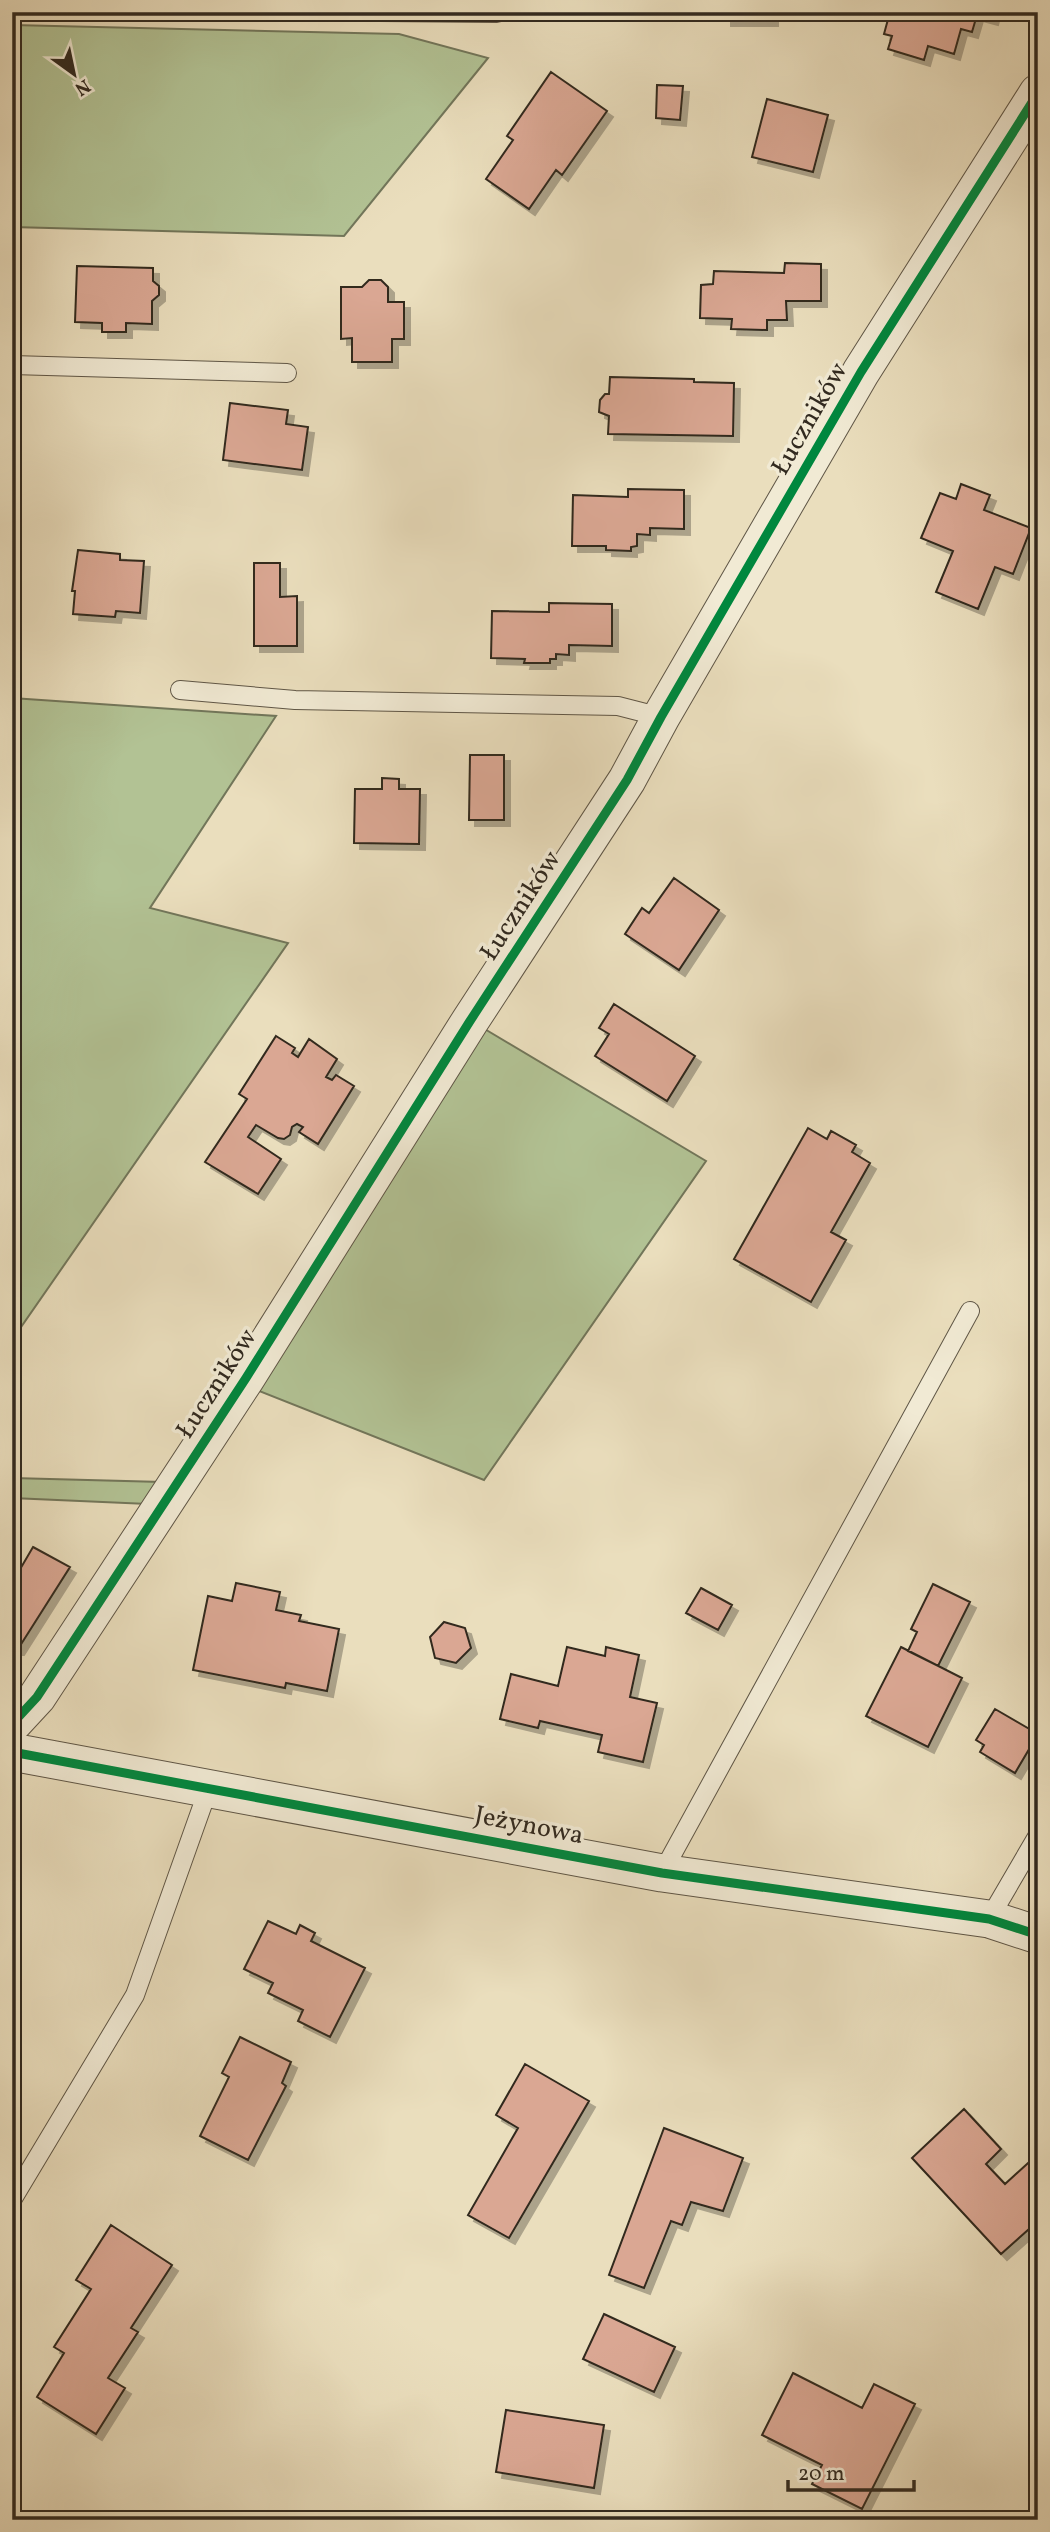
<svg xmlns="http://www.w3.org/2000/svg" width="1050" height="2532" font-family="Vollkorn,serif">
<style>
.green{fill:#b2c294;stroke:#72765a;stroke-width:2}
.building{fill:#daa793;stroke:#31291f;stroke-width:2;filter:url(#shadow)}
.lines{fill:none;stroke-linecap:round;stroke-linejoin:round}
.lane-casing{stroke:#5f5646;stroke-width:20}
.street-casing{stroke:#5f5646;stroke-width:39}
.lane{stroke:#f1ead4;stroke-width:18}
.street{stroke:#f1ead4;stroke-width:37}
.cycleway-casing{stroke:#f1ead4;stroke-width:13}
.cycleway{stroke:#00873e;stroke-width:9}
.labels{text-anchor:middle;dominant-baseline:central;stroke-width:7;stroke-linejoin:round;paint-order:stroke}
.street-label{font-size:26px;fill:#31291f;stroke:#f1ead4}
</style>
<defs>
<filter id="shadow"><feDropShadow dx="6" dy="6" stdDeviation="0" flood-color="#0004"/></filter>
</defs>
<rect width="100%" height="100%" fill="#eadebd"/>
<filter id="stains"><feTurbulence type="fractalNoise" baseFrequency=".00286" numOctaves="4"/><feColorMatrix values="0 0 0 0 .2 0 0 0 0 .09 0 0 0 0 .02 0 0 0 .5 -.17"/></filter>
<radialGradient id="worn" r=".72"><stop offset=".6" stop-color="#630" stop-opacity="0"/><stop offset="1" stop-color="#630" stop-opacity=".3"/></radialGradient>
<!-- green -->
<path class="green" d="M12 25 399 34 488 58 344 236 12 227Z
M12 698 276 716 150 908 288 943 12 1340Z
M483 1028 706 1161 484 1480 254 1389Z
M12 1478 162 1482 148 1504 12 1498Z"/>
<!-- building -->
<path class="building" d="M725 12H772V20H725Z
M890 12H994L992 19 977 15 972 32 961 29 954 54 928 46 924 60 888 49 892 36 884 34Z
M551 72 607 111 562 175 556 170 529 209 486 179 513 140 507 136Z
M657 85 683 86 680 120 656 118Z
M767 99 828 115 813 172 752 157Z
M785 263 821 264V301H786L787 320H767V330L731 329 732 319 700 318 701 285 713 284 714 271 784 273Z
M77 266 153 268V281L159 286V295L152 301V324L126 323V332H102V323L75 322Z
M369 280H381L388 287V302H404V339H392V362H352V338L341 339V287H362Z
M610 377 694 379V382L734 383 733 436 608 434 609 416 599 412 600 400 605 394H609Z
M230 403 288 410 286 424 308 427 302 470 223 460Z
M961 484 990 495 984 510 1031 528 1013 574 995 567 978 609 936 592 953 551 921 538 940 493 956 499Z
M628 489 684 490V529L650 528V535L637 534V546L631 547V551L606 550V546H572L573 495 628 497Z
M78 550 120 554V560L144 561 140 613 116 611 115 617 73 614 75 591H72Z
M254 563H280V597L297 596V646H254Z
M549 603 612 604V646L569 645V655L556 654V659H550V663H524L525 659 491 658 492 611 549 612Z
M470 755H504V820H469Z
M382 778 399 779V789H420L419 844 354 843 355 789H382Z
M674 878 719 910 679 970 625 934 642 908 649 913Z
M614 1004 695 1056 667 1101 595 1056 609 1034 599 1028Z
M276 1036 295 1048 292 1053 298 1057 309 1039 337 1059 326 1077 332 1080 336 1075 354 1086 318 1144 299 1132 303 1127 297 1124 292 1127 290 1135 284 1139 278 1138 256 1125 248 1137 281 1159 258 1194 205 1162 247 1099 239 1094Z
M808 1128 827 1139 831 1131 856 1145 852 1152 870 1163 831 1232 846 1240 811 1302 734 1259Z
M33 1547 70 1567 18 1649H12V1583Z
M236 1583 280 1592 276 1610 301 1615 299 1621 339 1629 327 1691 286 1683 285 1688 193 1670 208 1596 232 1601Z
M933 1584 970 1602 938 1666 908 1651 917 1632 911 1629Z
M701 1588 732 1605 718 1630 686 1613Z
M444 1622 465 1628 471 1648 456 1663 435 1658 430 1637Z
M567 1647 605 1656 606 1647 639 1655 630 1697 657 1703 643 1762 598 1752 602 1735 540 1721 538 1728 500 1719 511 1674 558 1686Z
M901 1647 962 1678 928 1747 866 1716Z
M995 1709 1038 1734 1015 1773 980 1752 984 1745 976 1740Z
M268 1921 296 1934 300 1925 315 1933 311 1941 365 1968 330 2037 298 2021 303 2010 268 1993 273 1983 244 1969Z
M240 2037 291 2062 282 2083 286 2086 248 2160 200 2136 229 2077 222 2073Z
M525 2064 589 2101 509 2238 468 2215 518 2128 496 2115Z
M964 2109 1001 2149 986 2164 1005 2184 1038 2154V2221L1001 2254 912 2158Z
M664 2128 743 2158 723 2211 691 2202 682 2225 671 2221 644 2288 609 2275Z
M111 2225 172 2265 131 2328 138 2332 108 2378 125 2388 96 2434 37 2397 64 2353 54 2347 91 2289 76 2280Z
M604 2314 675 2347 654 2392 583 2359Z
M793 2373 862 2408 874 2384 915 2404 862 2509 812 2484 822 2465 762 2435Z
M506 2410 604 2425 594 2488 496 2472Z"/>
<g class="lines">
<defs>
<path id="lane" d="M381 12 497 13
M12 365 287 373
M180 690 295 700 618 706 661 717
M662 1873 970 1311
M989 1919 1038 1835
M12 2200 135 1995 209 1787"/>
<path id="street" d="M12 1724 37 1697 246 1378 470 1021 627 780 661 717 861 372 1038 93
M12 1752 662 1873 989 1919 1038 1935"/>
</defs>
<!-- lane casing -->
<use href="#lane" class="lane-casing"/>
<!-- street casing -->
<use href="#street" class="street-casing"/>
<!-- lane -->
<use href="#lane" class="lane"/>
<!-- street -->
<use href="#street" class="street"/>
<defs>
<path id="cycleway" d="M12 1724 37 1697 246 1378 470 1021 627 780 661 717 861 372 1038 93
M12 1752 662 1873 989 1919 1038 1935"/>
</defs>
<!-- cycleway casing -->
<use href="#cycleway" class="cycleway-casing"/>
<!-- cycleway -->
<use href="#cycleway" class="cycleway"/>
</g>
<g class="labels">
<!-- street labels -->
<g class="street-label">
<text transform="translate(810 419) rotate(-60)">Łuczników</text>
<text transform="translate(521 906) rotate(-57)">Łuczników</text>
<text transform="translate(217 1384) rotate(-57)">Łuczników</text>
<text transform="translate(529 1826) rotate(11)">Jeżynowa</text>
</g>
</g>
<!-- margin -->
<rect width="1050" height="2532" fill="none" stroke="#eadebd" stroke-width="42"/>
<rect x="14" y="14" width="1022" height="2504" fill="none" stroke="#31291f" stroke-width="3.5"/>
<rect x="21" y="21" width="1008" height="2490" fill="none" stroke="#31291f" stroke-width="2"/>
<!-- north arrow -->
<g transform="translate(74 74) rotate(147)" stroke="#f1ead4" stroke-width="5" paint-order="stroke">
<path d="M0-5L12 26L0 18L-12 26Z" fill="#31291f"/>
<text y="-10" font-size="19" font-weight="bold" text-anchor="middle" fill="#31291f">N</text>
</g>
<!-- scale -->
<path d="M788 2480v10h126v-10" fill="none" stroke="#31291f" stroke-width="3.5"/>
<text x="798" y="2480" font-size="21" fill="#31291f" stroke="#f1ead4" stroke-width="5" paint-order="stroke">20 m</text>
<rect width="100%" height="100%" filter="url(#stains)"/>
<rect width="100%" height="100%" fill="url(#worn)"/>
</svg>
